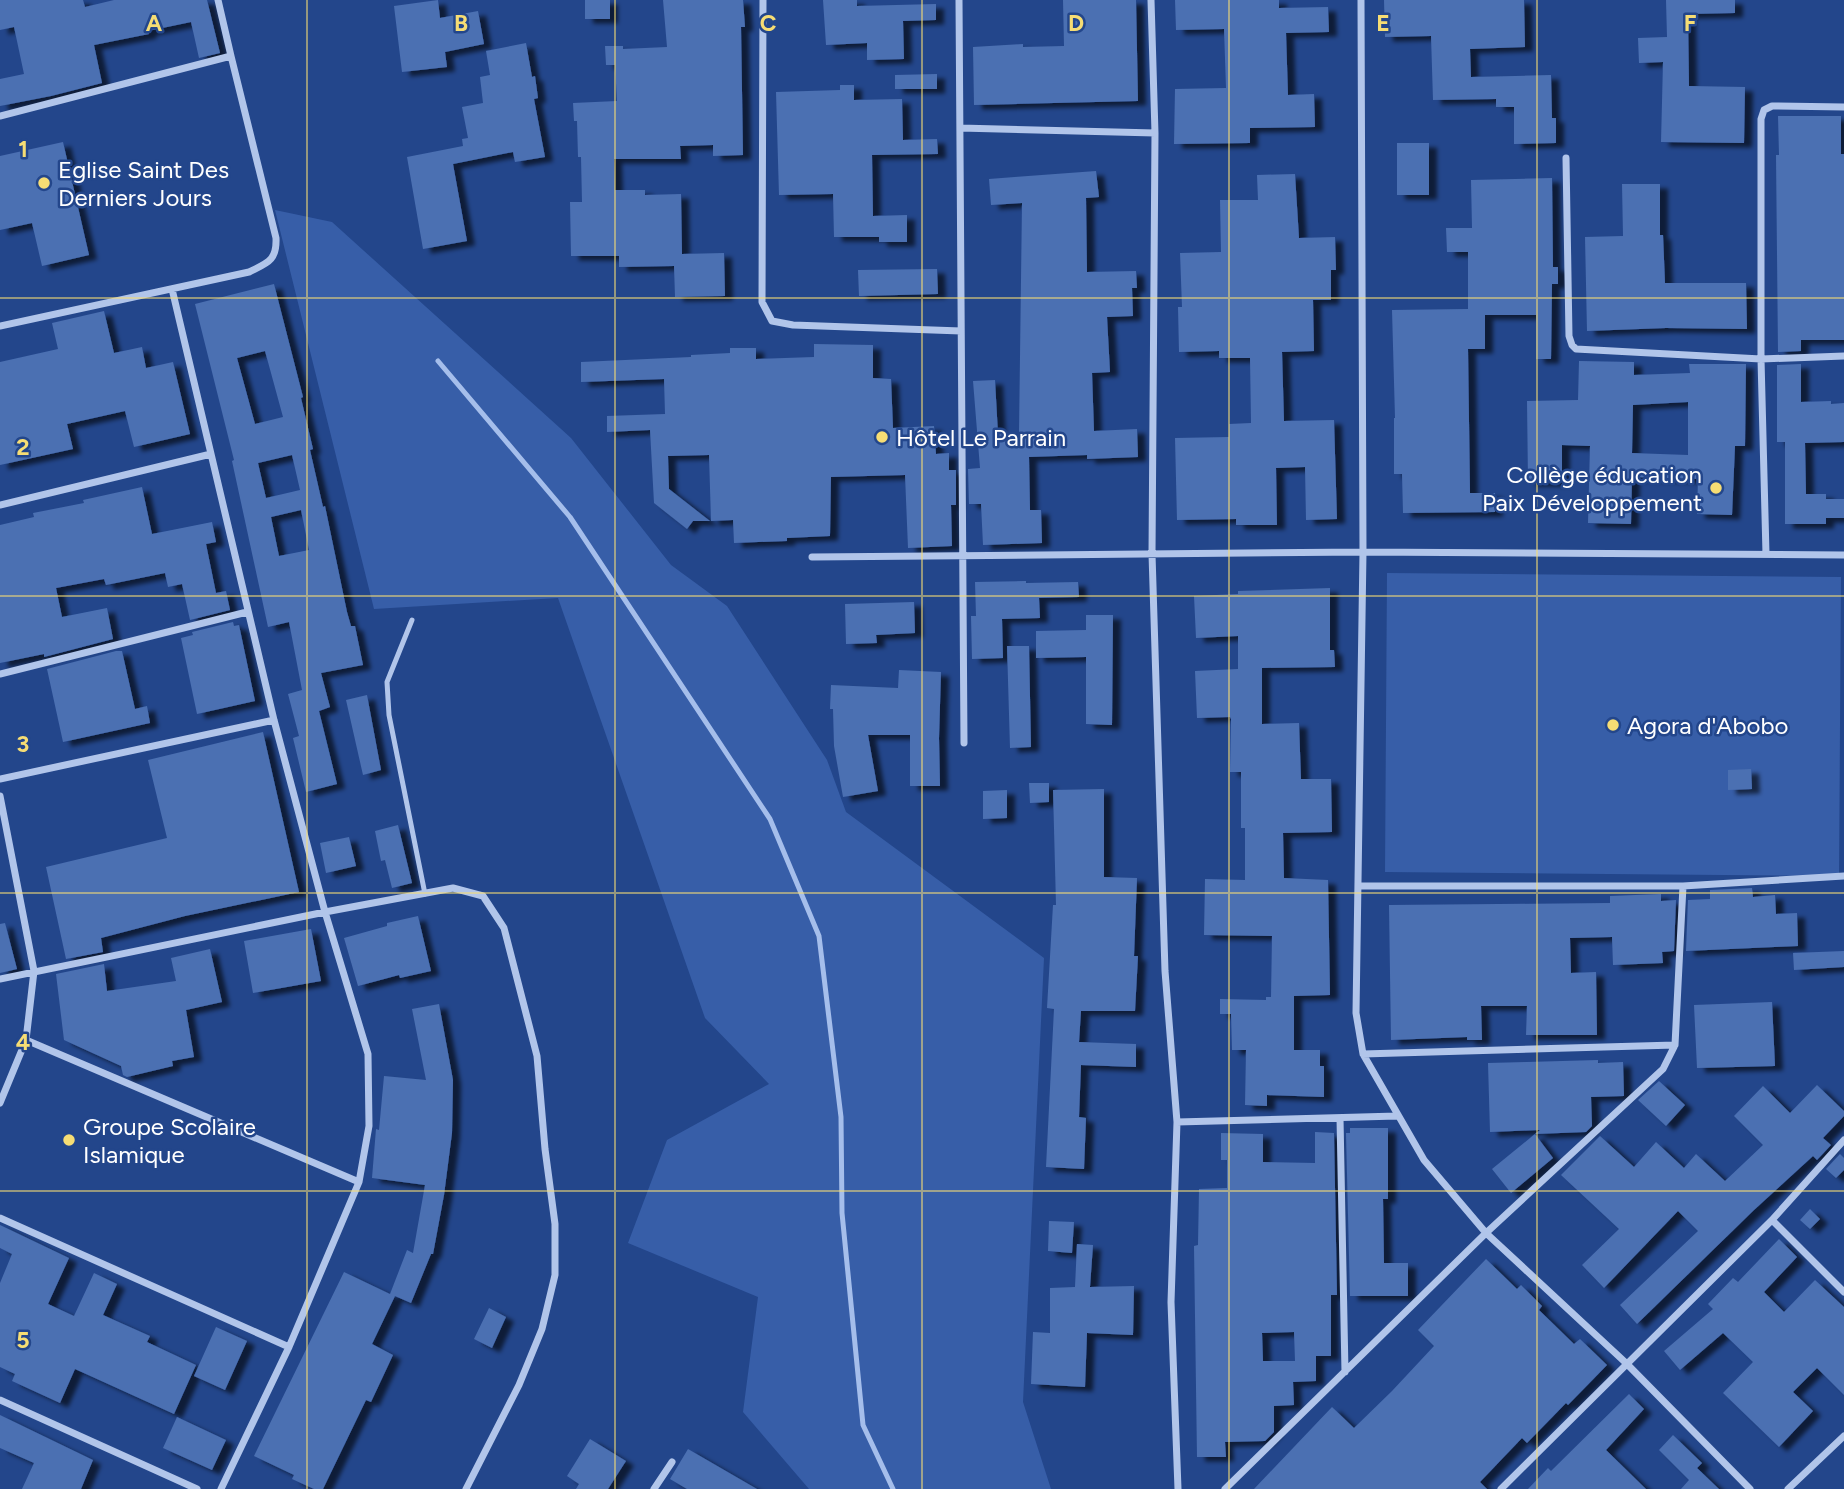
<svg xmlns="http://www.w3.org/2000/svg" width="1844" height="1489" font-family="Figtree,sans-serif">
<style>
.green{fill:#375ea8}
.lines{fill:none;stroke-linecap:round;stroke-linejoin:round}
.stream{stroke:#a5beeb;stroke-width:5}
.building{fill:#4b70b2;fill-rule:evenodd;filter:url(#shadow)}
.lane{stroke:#b1c5ea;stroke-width:5}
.street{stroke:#b1c5ea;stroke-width:7}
.grid{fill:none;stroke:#f6dd74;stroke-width:2;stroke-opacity:0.55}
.poi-dot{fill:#f6dd74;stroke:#23468b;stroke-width:2.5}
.labels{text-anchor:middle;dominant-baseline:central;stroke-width:5;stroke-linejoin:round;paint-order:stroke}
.poi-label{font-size:24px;fill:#fff;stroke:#23468b;text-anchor:start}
.grid-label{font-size:23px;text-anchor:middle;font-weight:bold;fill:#f6dd74;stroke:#23468b;stroke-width:5;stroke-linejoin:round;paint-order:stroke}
</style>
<defs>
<filter id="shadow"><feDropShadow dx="8" dy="4.5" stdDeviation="2" flood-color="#0009"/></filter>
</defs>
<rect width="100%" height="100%" fill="#23468b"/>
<!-- green -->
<path class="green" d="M275 210 332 222 571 438 671 565 727 606 827 760 846 812 1044 958 1023 1402 1051 1489H809L743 1412 758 1297 628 1243 667 1140 769 1084 705 1018 558 598 374 609Z
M1387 573 1841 577 1839 876 1385 872Z"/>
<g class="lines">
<!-- stream -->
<path class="stream" d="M438 361 570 517 770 819 819 936 841 1117 842 1213 863 1425 893 1489"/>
</g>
<!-- building -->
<path class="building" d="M0 0H83L85 7 114 0H207L220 53 199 58 191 22 148 31 149 34 94 45 102 83 51 96 0 106V79L24 74 14 27 0 30Z
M438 0 440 18 478 11 484 44 445 52 447 67 402 72 394 6Z
M585 0H610V19H585Z
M663 0H743L745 27H741L743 155 713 156V145L680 146 681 159H614L615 190H645V195L681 194 682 254 724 253 725 296 675 297 674 266 619 267V256H571L570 202H582L581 157H578L577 121H574L573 103 617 101 615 65H606L605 46H623V49L667 47Z
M823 0H857V6L936 4V20L903 21 904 59 867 60V43L826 45Z
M1063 0H1136L1138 101 974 105 973 47 1023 44V47L1064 46Z
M1175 0H1279V8L1328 7 1329 32 1286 33 1288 95 1314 94 1315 127 1250 128V143L1174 144 1175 89 1226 88 1224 29 1176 30Z
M1384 0H1524L1525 47 1470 49 1471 77 1551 75 1552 118H1556V143L1514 144V107H1496V99L1433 100 1431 36 1385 37Z
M1666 0H1735V13L1688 14 1689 86 1745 87 1744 143 1661 142 1663 62 1639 63 1638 38 1667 37Z
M526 43 532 77 535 76 538 98 534 99 545 157 515 162 513 152 453 164 467 241 423 249 407 157 463 146 462 139 468 138 462 107 483 103 480 77 490 75 486 51Z
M937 74V89H895V75Z
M840 85H854V100L902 99 903 140 937 139 938 154 872 155 873 216 907 215V242H879V237H834L833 194 779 195 776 92 840 90Z
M1778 116H1841V154H1844V340H1801V351L1778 352 1776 155H1779Z
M63 142 89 255 42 266 32 223 0 230V156Z
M1397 143H1429V195H1397Z
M1096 171 1099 197 1086 198 1087 272 1136 271 1137 288H1132L1133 316 1107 317 1110 372 1092 373 1094 431 1137 429 1138 457 1087 459V455L1029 457 1030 510H1041L1042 543 983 545 981 504H969L968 469 980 468 973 381 995 380 998 434H1019L1022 203 991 205 989 179Z
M1295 174 1299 238 1335 237 1336 270H1331V300H1313L1314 351 1282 352 1284 421 1334 420 1337 519 1306 520 1305 467 1276 468 1277 525H1236V519L1177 520 1175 438 1229 437V424L1251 423 1250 358H1219V351L1179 352 1178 307H1182L1180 253 1221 252 1220 200H1258L1257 175Z
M1552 178 1553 267H1558V284H1552L1551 359H1536V315H1485V349H1468L1470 493H1495V512L1403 513 1402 474H1394V418H1395L1392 310 1468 309V252H1447L1446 228H1472L1471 180Z
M1622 184H1660V235H1663L1665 283H1746L1747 329 1666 328 1587 331 1585 237 1623 236Z
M937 269 938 294 859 296 858 270Z
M274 284 303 397 301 398 313 449 310 450 323 507 325 506 347 612 351 626H355L363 665 321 673 330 707 319 711 337 784 306 792 293 738 299 736 288 694 302 690 289 622 268 627 232 461 234 460 195 304ZM265 351 283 417 255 424 237 358ZM292 455 300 490 266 498 258 463ZM301 510 309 550 279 556 271 517Z
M104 311 114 353 142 347 146 368 173 362 190 434 134 447 125 411 67 424 73 449 0 465V362L58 349 52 323Z
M814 344 873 345V378L891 379 893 428 934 426 936 454 949 453V470H956V505H951L952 546 908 548 905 475 831 477 830 536 787 538V541L734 543 733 520 711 521 709 455 668 456 669 489 710 521H693L687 529 654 503 650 430 607 432V416L665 414 664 379 581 382V362L691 357V355L730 353V348H756V359L814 357Z
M1579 361 1634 362V375L1690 373 1689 364H1746L1745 446H1735L1732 515 1697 514 1698 479 1632 477 1631 524 1588 523 1590 446 1562 445V482H1528L1527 401 1578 400ZM1688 402V455L1632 453 1633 405Z
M1801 364V402L1831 401V404L1844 403V442L1805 443 1806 494H1826V499H1844V518H1826V524H1785V442H1777V365Z
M142 487 152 534 212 522 216 542 206 544 216 593 226 591 230 610 190 620 182 584 168 587 165 573 106 585 104 579 56 588 62 617 107 608 113 639 44 657V654L0 663V525L34 517 33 513 84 503 83 500Z
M1026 581V583L1078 582 1079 597 1039 598 1040 618 1002 619 1003 658 972 659 971 616H976L975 582Z
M1330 588V650H1334L1335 667 1262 668V724L1299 723 1301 779H1331L1332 832 1283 833 1284 878 1328 880 1330 995 1294 996V1050H1320V1066H1324V1097L1267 1095V1106L1245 1105 1246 1050H1232L1231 1014H1220V999L1266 1000V997H1271L1272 936 1204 935 1205 879 1245 880V828H1241V772H1230L1231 719 1230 717 1197 718 1195 671 1238 669V636L1196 638 1194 596 1238 594V591Z
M914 602 915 633 876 635 877 643 846 644 845 604Z
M1086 615H1113L1112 725 1086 724V657L1036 658V631L1086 630Z
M233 622 234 626 239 625 255 701 197 714 181 638 193 635 192 632Z
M1007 646H1029L1031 747 1010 748Z
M116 651H122L135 709 147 706 150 723 63 742 47 669Z
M899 670 941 672 939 738 940 786H910V735H868L878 791 843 797 834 746 833 709H830L831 685 898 688Z
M367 695 381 770 363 775 346 700Z
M263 732 299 892 185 916 101 938 103 952 66 959 46 867 167 838 148 760Z
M1751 769 1752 789 1728 790V770Z
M1029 783H1049V802L1030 803Z
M1104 789V877L1137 878 1134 956H1138L1135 1011H1081L1079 1042 1136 1044V1067L1081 1065 1079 1117 1086 1118 1084 1169 1046 1167 1054 1009 1047 1008 1053 905H1056L1053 790Z
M1007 790V818L983 819V791Z
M398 825 412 883 392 888 385 860 381 861 375 831Z
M349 837 356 866 326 873 320 843Z
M1752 888 1753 897 1775 895 1776 914 1797 913 1798 946 1686 951 1688 900 1710 899V890Z
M1661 894V901L1676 900 1674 951 1662 952 1663 963 1613 965 1612 937 1570 938 1571 973 1596 972 1597 1035H1526L1527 1006H1481L1482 1040H1467V1037L1391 1040 1389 905 1610 903V896Z
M418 916 431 971 400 978 399 975 358 986 344 938 387 926V923Z
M5 923 17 969 0 973V924Z
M311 929 321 981 253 993 244 941Z
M210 949 222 1002 186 1010 194 1057 172 1061 173 1066 127 1077 123 1075 121 1066 64 1040 56 974 104 964 107 991 176 981 171 958Z
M1844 951V967L1794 970 1793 953Z
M1772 1002 1775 1066 1697 1068 1694 1005Z
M439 1004 453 1080 452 1133 444 1195 433 1254H431L411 1303 395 1296 372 1344 393 1355 371 1402 366 1400 323 1489H314L292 1479 294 1475 254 1456 344 1272 390 1294 407 1250 413 1253 425 1185 372 1178 376 1129 379 1130 384 1076 426 1080 412 1009Z
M1598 1060V1063L1623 1062 1624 1096 1591 1097 1592 1126 1586 1132 1535 1134 1540 1130 1490 1132 1488 1063Z
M1659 1081 1685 1105 1666 1126 1638 1100Z
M1817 1085 1844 1111V1116L1823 1138 1831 1145 1817 1160 1813 1156 1754 1210 1637 1324 1620 1305 1698 1231 1678 1211 1604 1288 1582 1265 1619 1229 1561 1175 1600 1136 1634 1167 1656 1142 1684 1168 1696 1154 1725 1181 1763 1145 1734 1116 1763 1086 1790 1113Z
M1350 1128H1388V1199H1383L1384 1263H1408V1296H1350L1346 1133H1350Z
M1315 1132 1334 1133 1337 1295H1331V1356H1316V1381L1293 1382 1294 1405 1274 1406V1432L1265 1441 1225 1442 1226 1457H1197L1194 1246 1198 1245 1199 1189 1227 1188V1160H1221V1133L1263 1134V1162L1315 1163ZM1294 1332 1295 1361H1263L1262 1333Z
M1535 1134 1553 1158 1511 1193 1492 1169Z
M1840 1154 1844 1158V1170L1836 1178 1826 1169Z
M1810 1209 1820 1219 1810 1229 1800 1220Z
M1049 1221 1074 1222 1072 1253 1048 1251Z
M0 1225 69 1258 48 1304 74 1316 94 1273 117 1284 103 1315 150 1336 147 1342 196 1365 174 1414 75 1369 60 1403 12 1381 15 1374 0 1367V1283L12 1254 0 1248Z
M1779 1239 1797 1257 1764 1292 1784 1312 1815 1280 1844 1307V1395L1817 1368 1793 1392 1813 1411 1779 1447 1723 1393 1753 1362 1723 1333 1680 1370 1664 1351 1713 1309 1708 1304 1733 1278 1738 1282Z
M1077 1244 1093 1245 1090 1287 1134 1286 1133 1335 1087 1333 1085 1387 1031 1384 1033 1332 1050 1333V1288L1075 1287Z
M1486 1259 1517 1289 1521 1285 1542 1306 1539 1310 1574 1344 1580 1339 1607 1365 1568 1405 1566 1403 1527 1443 1522 1438 1480 1482 1487 1489H1254L1332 1407 1354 1428 1392 1391 1434 1346 1418 1330Z
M489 1308 506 1317 492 1348 474 1339Z
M216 1327 247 1341 225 1390 194 1376Z
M1629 1394 1644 1409 1606 1450 1646 1489H1528L1548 1468 1551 1471Z
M0 1415 93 1460 81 1489H22L34 1463 0 1448Z
M177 1417 226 1440 212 1470 163 1448Z
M1673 1435 1702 1463 1697 1468 1719 1489H1681L1689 1480 1659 1450Z
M590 1439 626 1461 608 1489H576L579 1484 567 1476Z
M688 1449 757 1489H687L670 1479Z"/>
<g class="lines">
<!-- lane -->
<path class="lane" d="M412 620 387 682 389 715 425 894"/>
<!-- street -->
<path class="street" d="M763 0 762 302 772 321 793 325 961 331
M959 0 964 743
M1151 0 1155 133 1152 554 1165 971 1177 1122 1171 1302 1178 1489
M1361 0 1363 552 1356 1013 1363 1054 1424 1160 1486 1233 1626 1363 1750 1489
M0 116 231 56 218 0
M960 128 1155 133
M1566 158 1569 336 1572 345 1576 349 1761 359 1844 356
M172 289 274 720 325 912 368 1054 369 1126 359 1182 289 1347 221 1489
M0 326 249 272C267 263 277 261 276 238L231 56
M0 505 211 454
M1766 554 1761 359V119L1764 110 1772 106 1844 107
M812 557 1363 552 1844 555
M0 674 247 612
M0 779 274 720
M0 796 34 971 26 1040 0 1103
M1358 886H1683L1844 876
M0 979 325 912 453 888 483 896 504 928 537 1056 545 1149 555 1224V1275L542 1329 519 1385 466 1489
M26 1040 359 1182
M1363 1054 1675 1045
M1340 1118 1345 1372
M1177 1122 1397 1116
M0 1218 289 1347
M1772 1220 1844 1140
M0 1400 197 1489
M654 1489 672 1462
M1225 1489 1486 1233 1663 1069 1675 1045 1683 886
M1501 1489 1772 1220 1844 1292
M1788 1489 1844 1436"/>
</g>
<!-- grid -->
<path class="grid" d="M307 0V1489M615 0V1489M922 0V1489M1229 0V1489M1537 0V1489M0 298H1844M0 596H1844M0 893H1844M0 1191H1844"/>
<!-- markers -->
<g class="poi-dot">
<circle cx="44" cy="183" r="7"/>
<circle cx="882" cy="437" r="7"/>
<circle cx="1716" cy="488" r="7"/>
<circle cx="1613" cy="725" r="7"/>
<circle cx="69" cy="1140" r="7"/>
</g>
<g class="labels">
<!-- poi labels -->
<g class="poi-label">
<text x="58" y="169">Eglise Saint Des<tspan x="58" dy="28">Derniers Jours</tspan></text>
<text x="896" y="437">Hôtel Le Parrain</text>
<text x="1702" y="474" text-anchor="end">Collège éducation<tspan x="1702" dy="28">Paix Développement</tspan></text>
<text x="1627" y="725">Agora d'Abobo</text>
<text x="83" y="1126">Groupe Scolaire<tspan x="83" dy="28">Islamique</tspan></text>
</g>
</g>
<g class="grid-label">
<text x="154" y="31">A</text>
<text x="461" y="31">B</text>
<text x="768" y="31">C</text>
<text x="1076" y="31">D</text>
<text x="1383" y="31">E</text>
<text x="1690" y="31">F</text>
<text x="23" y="157">1</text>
<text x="23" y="455">2</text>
<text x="23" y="752">3</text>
<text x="23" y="1050">4</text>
<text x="23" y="1348">5</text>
</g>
</svg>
